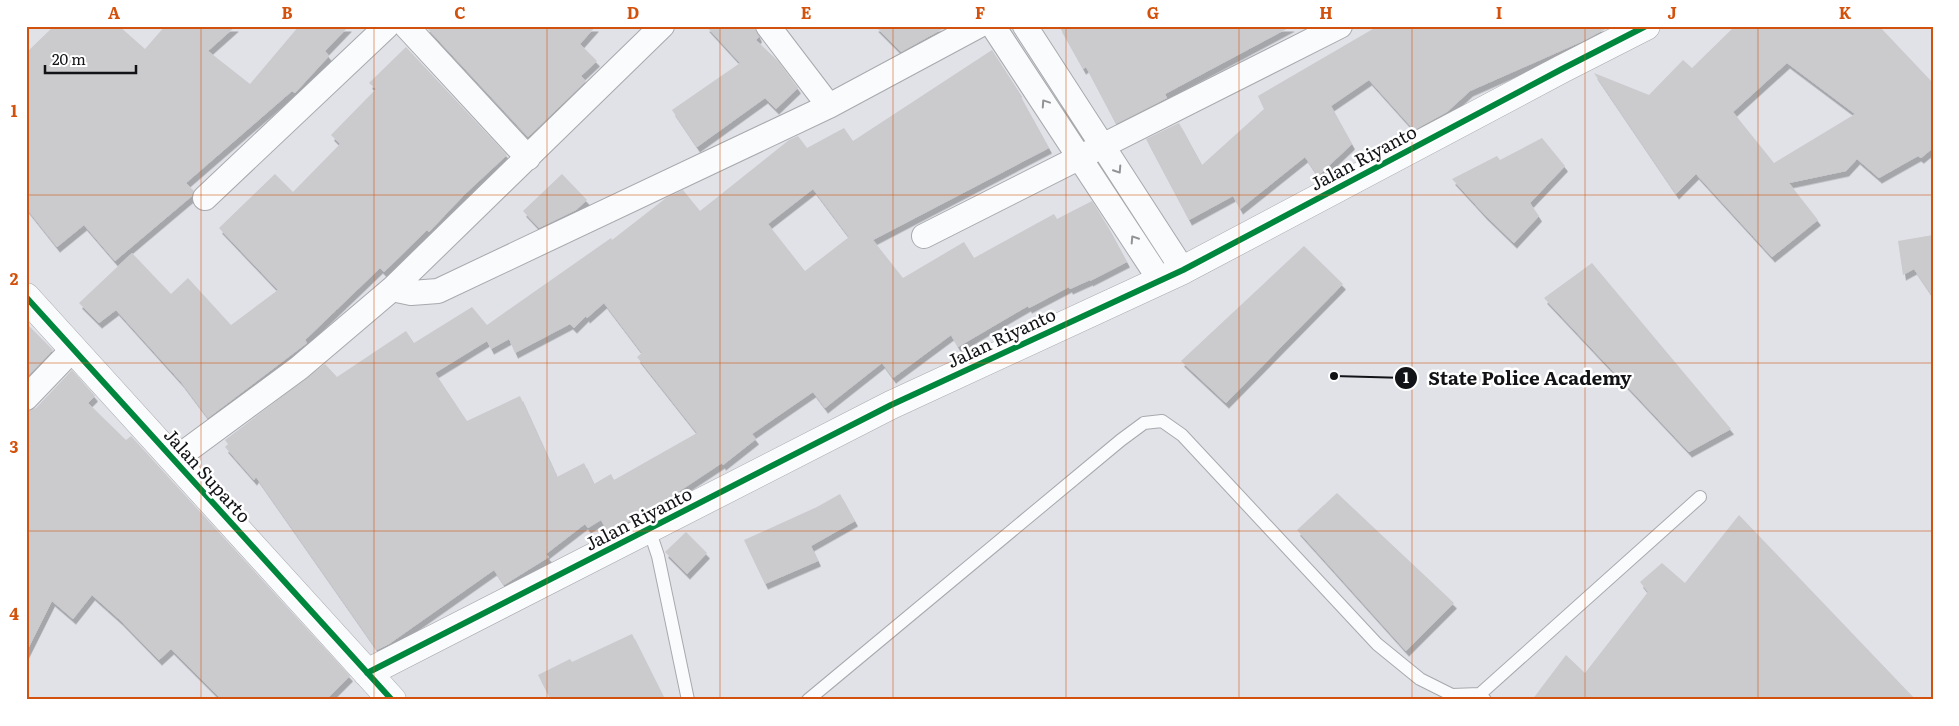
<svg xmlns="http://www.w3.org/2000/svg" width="1959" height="726" font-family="Literata,serif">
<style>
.building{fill:#cbcacc;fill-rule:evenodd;filter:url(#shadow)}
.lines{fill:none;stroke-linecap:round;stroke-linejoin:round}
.service-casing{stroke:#a7a9ad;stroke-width:14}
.minor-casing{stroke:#a7a9ad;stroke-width:26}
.tertiary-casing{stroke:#a7a9ad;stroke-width:29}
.service{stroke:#fafbfc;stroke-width:12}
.minor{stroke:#fafbfc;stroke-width:24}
.tertiary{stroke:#fafbfc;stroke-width:28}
.cycleway-casing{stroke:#fff;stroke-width:9}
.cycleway{stroke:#00873e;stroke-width:6}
.oneway{stroke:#919394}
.grid{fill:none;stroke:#d2520d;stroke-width:1;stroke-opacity:0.55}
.labels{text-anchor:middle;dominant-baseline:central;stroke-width:5;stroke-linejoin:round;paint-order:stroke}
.street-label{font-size:18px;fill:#111316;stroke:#fff}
.leader{fill:none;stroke:#111316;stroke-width:2}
.callout-dot{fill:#111316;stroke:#fff;stroke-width:2}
.mark-label{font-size:15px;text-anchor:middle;font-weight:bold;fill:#fff}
.callout-label{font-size:19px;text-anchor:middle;font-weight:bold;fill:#111316;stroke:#fff;stroke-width:5;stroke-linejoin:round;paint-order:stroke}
.neatline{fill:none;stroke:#d2520d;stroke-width:2}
.grid-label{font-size:16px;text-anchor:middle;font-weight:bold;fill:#d2520d}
</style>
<defs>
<filter id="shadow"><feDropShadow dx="3" dy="5.5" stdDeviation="0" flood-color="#0004"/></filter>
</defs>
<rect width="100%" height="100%" fill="#e0e2e8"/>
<!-- building -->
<path class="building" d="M54 26H119L145 49 165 26H236L208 51 250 84 299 26H349L325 51 329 56 295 93 292 91 186 183 194 191 192 196 115 261 84 225 57 247 26 208V53Z
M427 26H596L580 44 597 61 581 76 586 81 528 137 426 27Z
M706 26H754L759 37 756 40 778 61 798 88 776 109 765 98 697 147 672 110 740 63Z
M875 26H948L901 52Z
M1059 26H1292L1165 94 1167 98 1116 124 1086 67 1083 69Z
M1378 26H1611L1583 41 1470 91 1447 112 1414 130 1369 80 1331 106 1352 144 1318 176 1305 157 1240 209 1233 196 1189 220 1146 139 1179 123 1202 165 1264 109 1258 96Z
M1735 26H1879L1933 83V148L1921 158 1918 156 1879 178 1857 159 1846 171 1789 183 1818 220 1772 257 1696 174 1676 194 1594 73 1649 95 1683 60 1692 68ZM1787 63 1855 114 1774 163 1733 112Z
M406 47 507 155 464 195 429 232 427 230 384 272 380 268 305 340 307 343 208 418 181 382 116 310 99 323 79 303 132 253 171 294 188 278 231 325 278 290 219 228 275 174 293 192 340 144 331 135 376 89 369 83Z
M992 50 1019 92H1018L1049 148 873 240 903 278 964 242 974 258 1054 214 1057 219 1092 201 1108 227 1127 262 1090 281V280L1070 289 1069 287 1029 308 1028 306 958 347 951 335 893 378 882 363 825 408 813 392 752 434 756 439 723 465 722 463 648 512 608 532 601 520 588 528 585 524 546 554 549 557 504 585 494 570 389 644 377 650 256 477 254 480 225 447 228 444 225 440 325 364 337 377 406 331 414 343 472 307 487 325 611 238 612 240 666 198 683 190 700 211 789 140 798 136 807 148 844 128 853 141ZM813 189 849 237 805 271 768 224ZM604 303 642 353 637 357 697 433 614 480 611 474 594 484 584 463 557 477 520 396 467 421 435 373 487 341 491 349 509 339 515 353 570 324 574 328 586 316 587 318Z
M1542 138 1565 166 1530 203 1539 216 1514 243 1485 215 1452 179 1497 156 1500 160Z
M562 174 587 200 576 210 539 228 523 211Z
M1933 235V297L1914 269 1903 275 1898 241Z
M1304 246 1343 284 1226 403 1181 361Z
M1592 263 1731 429 1689 452 1544 298Z
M26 323 53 350 26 378Z
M72 370 95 396 88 403 126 440 131 436 350 676 326 700H222L171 649 159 660 120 620 92 595 73 619 52 601 26 653V411L36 408Z
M1337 493 1454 603 1406 651 1297 530Z
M840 494 855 521 811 546 818 561 765 584 744 540 817 507Z
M1739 515 1916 700H1532L1566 655 1585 673 1648 592 1640 582 1662 563 1685 583Z
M686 532 707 553 687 574 665 552Z
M632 634 665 700H551L538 675 570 659 572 662Z"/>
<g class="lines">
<defs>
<path id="service" d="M649 529 658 556 688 700
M1480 694 1700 497
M808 700 1121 440 1144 423 1162 421 1182 435 1377 644 1420 679 1452 695 1480 694 1485 700"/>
<path id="minor" d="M406 26 528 158
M768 26 829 106
M993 26 1160 280
M1025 26 1183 270
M205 198 387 26
M924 236 1340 26
M392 289 411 293 438 291 829 106 978 26
M26 398 73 349
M174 460 299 368 392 289 662 26"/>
<path id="tertiary" d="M26 297 392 700
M367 673 891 405 1183 270 1562 69 1646 26"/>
</defs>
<!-- service casing -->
<use href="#service" class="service-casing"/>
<!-- minor casing -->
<use href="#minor" class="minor-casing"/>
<!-- tertiary casing -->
<use href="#tertiary" class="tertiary-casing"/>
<!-- service -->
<use href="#service" class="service"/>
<!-- minor -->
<use href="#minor" class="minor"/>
<!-- tertiary -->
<use href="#tertiary" class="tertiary"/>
<defs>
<path id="cycleway" d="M26 297 392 700
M367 673 891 405 1183 270 1562 69 1646 26"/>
</defs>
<!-- cycleway casing -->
<use href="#cycleway" class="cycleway-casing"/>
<!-- cycleway -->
<use href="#cycleway" class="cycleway"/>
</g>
<!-- one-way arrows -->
<defs><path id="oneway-chevron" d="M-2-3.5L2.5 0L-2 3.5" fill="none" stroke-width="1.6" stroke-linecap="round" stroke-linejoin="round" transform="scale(1.25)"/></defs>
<g class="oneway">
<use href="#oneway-chevron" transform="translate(1045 103) rotate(-124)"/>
<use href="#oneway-chevron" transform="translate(1118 170) rotate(57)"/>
<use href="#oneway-chevron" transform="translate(1134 239) rotate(-123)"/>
</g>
<!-- grid -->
<path class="grid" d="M201 26V700M374 26V700M547 26V700M720 26V700M893 26V700M1066 26V700M1239 26V700M1412 26V700M1585 26V700M1758 26V700M26 195H1933M26 363H1933M26 531H1933"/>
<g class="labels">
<!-- street labels -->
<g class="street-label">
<text transform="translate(1363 157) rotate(-28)">Jalan Riyanto</text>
<text transform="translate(1001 337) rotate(-25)">Jalan Riyanto</text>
<text transform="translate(208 475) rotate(48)">Jalan Suparto</text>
<text transform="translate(638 518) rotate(-27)">Jalan Riyanto</text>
</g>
</g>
<!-- callouts -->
<path class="leader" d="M1334 376L1406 378"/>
<g class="callout-dot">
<circle cx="1334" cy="376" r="5"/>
<circle cx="1406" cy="378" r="12"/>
</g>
<g class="mark-label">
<text x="1406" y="383">1</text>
</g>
<g class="callout-label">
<text x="1530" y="385">State Police Academy</text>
</g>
<!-- border -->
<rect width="1959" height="726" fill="none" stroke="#ffffff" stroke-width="55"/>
<!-- scale -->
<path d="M45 65v8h91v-8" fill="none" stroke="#111316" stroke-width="2.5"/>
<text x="52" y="65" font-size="15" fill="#111316" stroke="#ffffff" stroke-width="4" paint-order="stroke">20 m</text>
<rect x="28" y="28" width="1904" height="670" class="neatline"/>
<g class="grid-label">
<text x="114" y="19">A</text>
<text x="287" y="19">B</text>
<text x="460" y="19">C</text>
<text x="633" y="19">D</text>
<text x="806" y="19">E</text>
<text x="980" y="19">F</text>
<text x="1153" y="19">G</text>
<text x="1326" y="19">H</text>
<text x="1499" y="19">I</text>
<text x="1672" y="19">J</text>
<text x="1845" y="19">K</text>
<text x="14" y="117">1</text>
<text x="14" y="285">2</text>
<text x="14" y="453">3</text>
<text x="14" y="620">4</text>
</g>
</svg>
